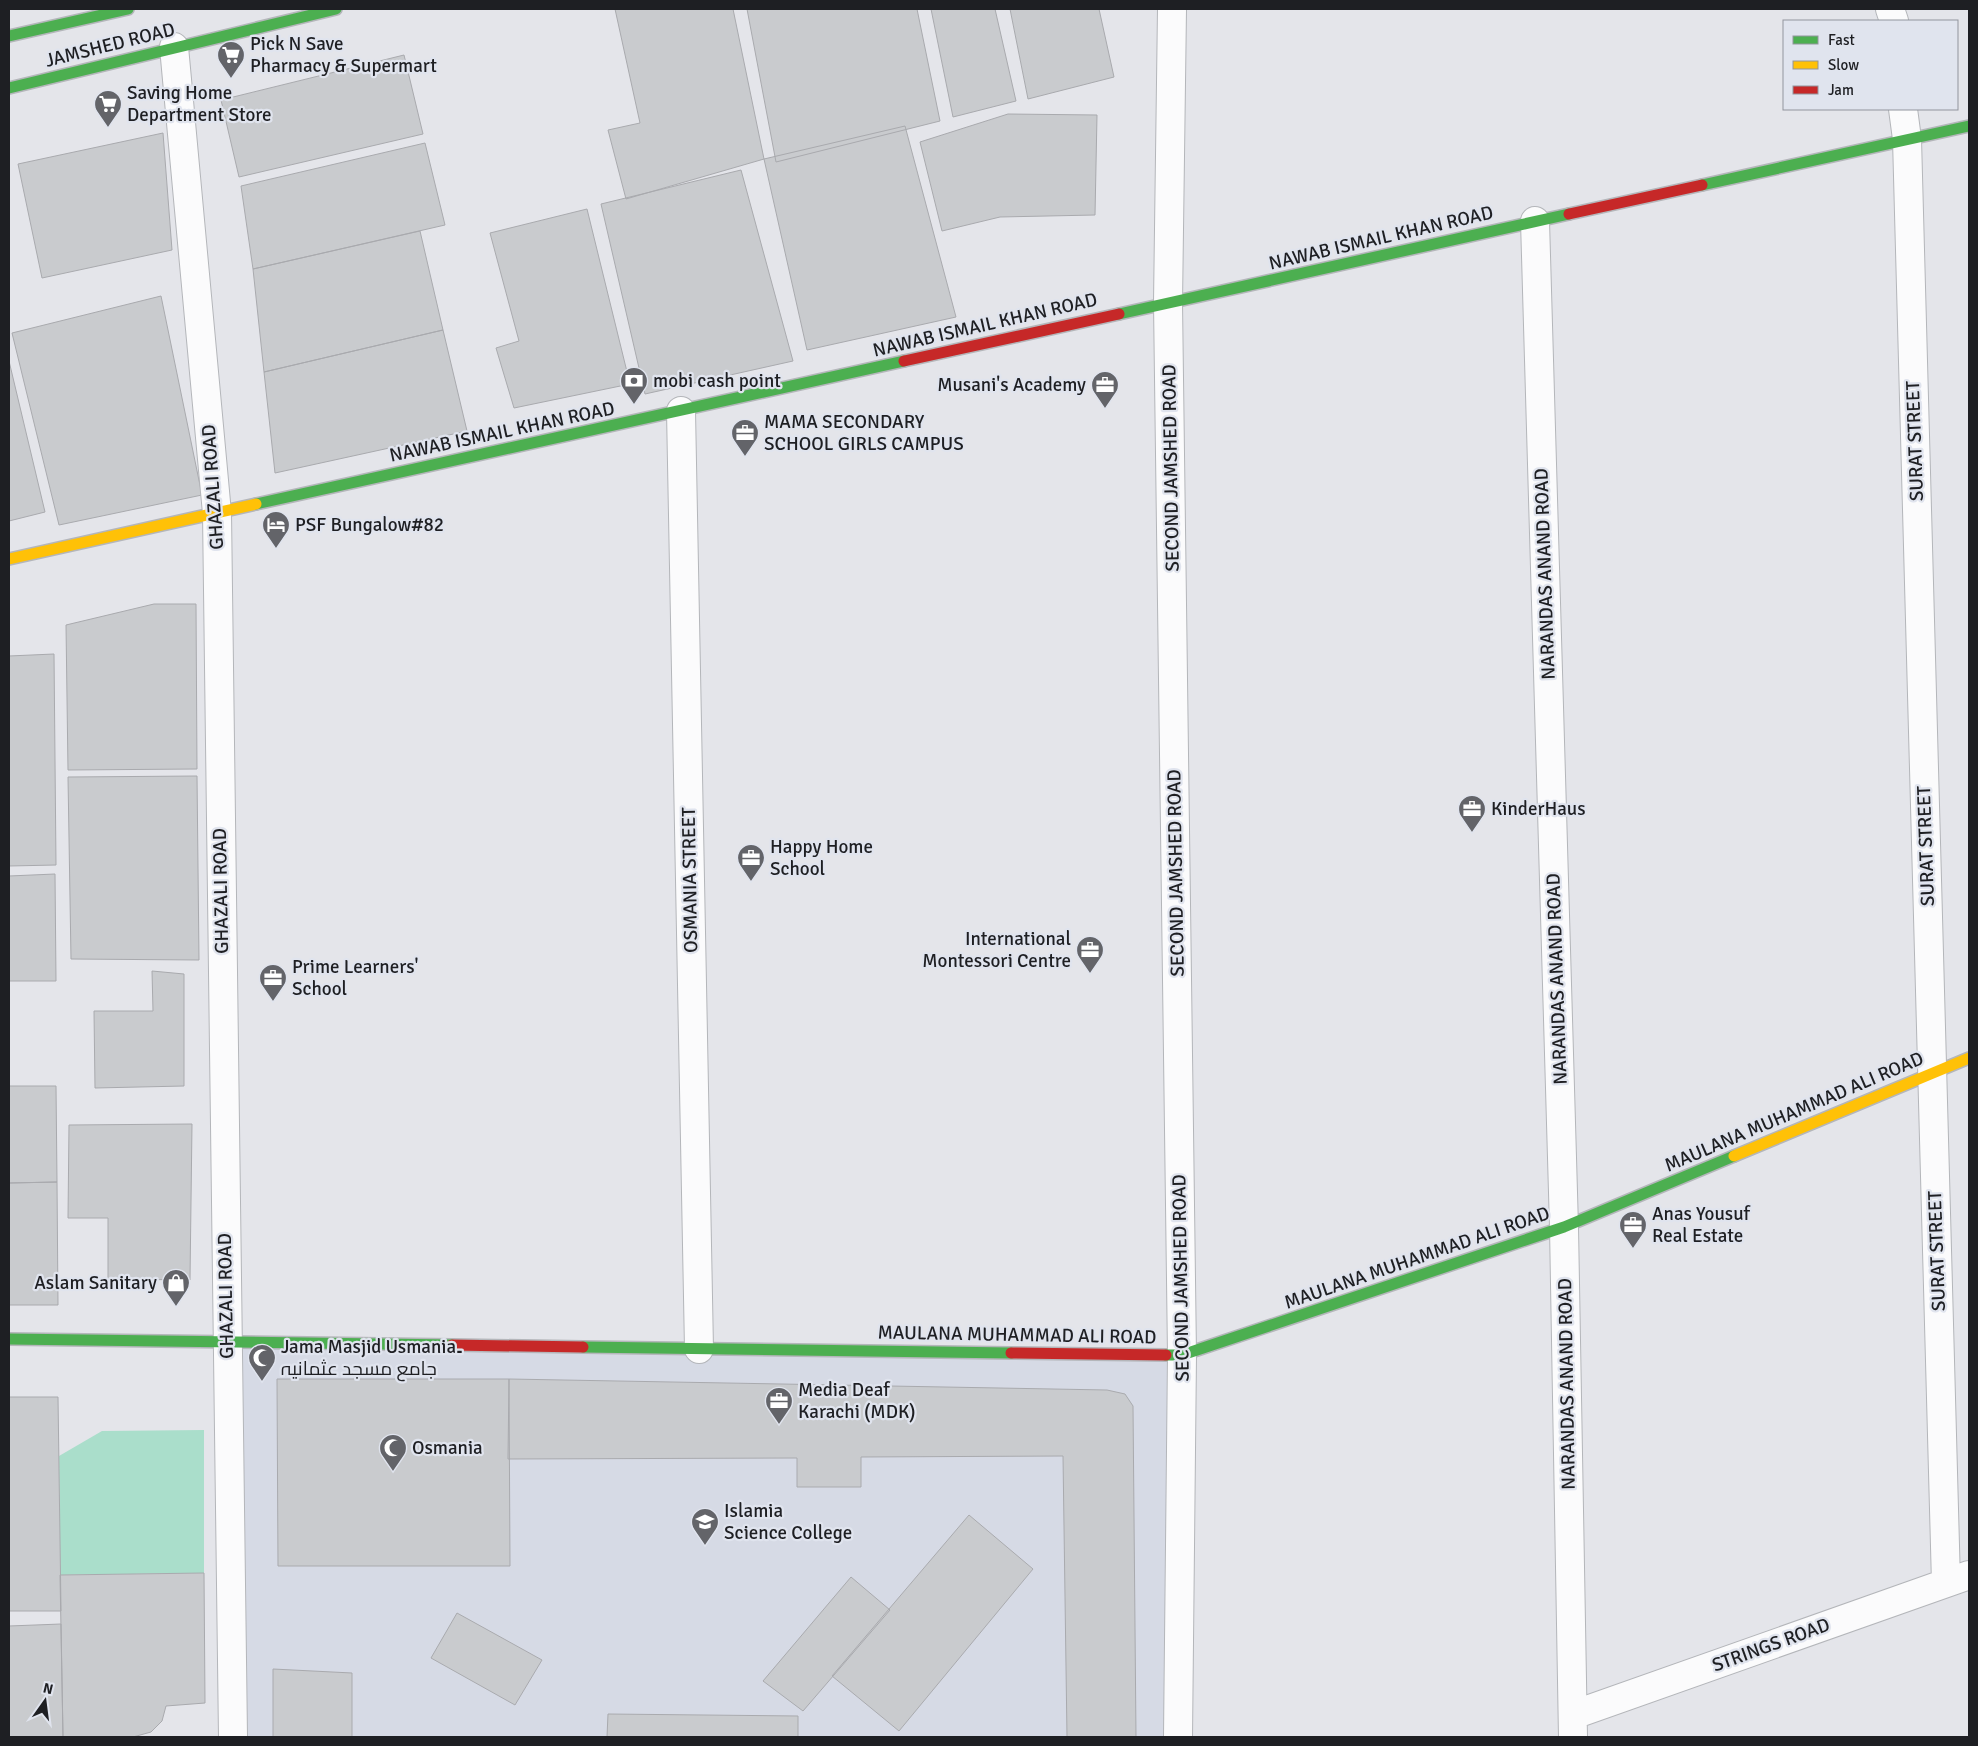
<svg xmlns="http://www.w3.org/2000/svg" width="1978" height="1746" font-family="Signika,Cairo,sans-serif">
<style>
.built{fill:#d6dae5}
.green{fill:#aadecb}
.building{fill:#c9cbce;stroke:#a9aaae}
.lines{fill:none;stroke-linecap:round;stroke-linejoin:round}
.street-casing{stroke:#b4b6ba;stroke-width:30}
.fast-casing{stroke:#b4b6ba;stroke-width:14}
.slow-casing{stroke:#b4b6ba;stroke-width:14}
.jam-casing{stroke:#b4b6ba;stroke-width:14}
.street{stroke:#fbfbfc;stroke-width:28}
.fast{stroke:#4caf50;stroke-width:11}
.slow{stroke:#ffc107;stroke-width:11}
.jam{stroke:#c62828;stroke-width:11}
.labels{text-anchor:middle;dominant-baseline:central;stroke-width:4.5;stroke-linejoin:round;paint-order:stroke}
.poi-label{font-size:19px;fill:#1e1f23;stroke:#e0e4ee;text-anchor:start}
.street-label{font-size:19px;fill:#1e1f23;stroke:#e0e4ee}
</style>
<rect width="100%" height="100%" fill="#e4e5ea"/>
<!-- built -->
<path class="built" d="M226 1342 1182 1355 1178 1737H233Z"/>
<!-- green -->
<path class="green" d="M204 1430V1573L60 1575 59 1456 102 1431Z"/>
<!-- building -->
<path class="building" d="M615 9H733L764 159 626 199 608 130 640 123Z
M747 9H917L940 121 776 162Z
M931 9H995L1016 101 953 117Z
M1010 9H1099L1114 77 1028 99Z
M404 55 423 134 239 177 221 100Z
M1008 114 1097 115 1095 215 1000 217 942 231 920 142Z
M905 126 956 317 807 350 764 159Z
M163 133 172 250 42 278 18 164Z
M425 143 445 225 253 269 241 186Z
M741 170 793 361 645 394 601 204Z
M587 209 630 384 514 408 496 348 519 341 490 233Z
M420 231 443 330 264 372 253 269Z
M161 296 202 495 59 525 12 333Z
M443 330 467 431 275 473 264 372Z
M9 361 45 512 9 521Z
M154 604H196L197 769 68 770 66 625Z
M54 654 56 865 9 866V656Z
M197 776 199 960 71 959 68 777Z
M55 874 56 981H9V876Z
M152 971 184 974V1086L95 1088 94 1011H153Z
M9 1086H56L57 1182 9 1183Z
M192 1124 190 1280 108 1279V1218H68L69 1125Z
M57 1182 58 1305H9V1183Z
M277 1379H509L510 1566H278Z
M509 1379 1107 1390 1125 1394 1133 1406 1136 1737H1067L1063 1456 861 1457V1487H797V1458L508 1459Z
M9 1397H58L61 1611H9Z
M969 1515 1033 1569 899 1731 832 1676Z
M204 1573 205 1703 166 1706 162 1721 151 1732 133 1737H63L60 1575Z
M851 1577 890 1610 803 1711 763 1681Z
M457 1613 542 1660 515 1705 431 1658Z
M61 1624 63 1737H9V1626Z
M273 1669 352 1673V1737H273Z
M608 1714 798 1716V1737H607Z"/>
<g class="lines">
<defs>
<path id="street" d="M1172 9 1168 303 1182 1355 1178 1737
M1890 9 1894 21
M174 47 217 513 233 1737
M1903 109 1907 139 1946 1583
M1535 221 1564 1227 1573 1737
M681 411 699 1349
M1573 1715 1969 1575"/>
<path id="fast" d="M9 36 128 9
M9 88 336 9
M1702 185 1969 126
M1119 314 1569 214
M256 504 904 361
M9 1339 452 1345
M583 1347 1011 1353
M1166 1355H1182L1564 1227 1734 1156"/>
<path id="slow" d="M9 559 256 504
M1734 1156 1969 1058"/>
<path id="jam" d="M1569 214 1702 185
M904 361 1119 314
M452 1345 583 1347
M1011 1353 1166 1355"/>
</defs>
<!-- street casing -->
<use href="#street" class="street-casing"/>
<!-- fast casing -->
<use href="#fast" class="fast-casing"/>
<!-- slow casing -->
<use href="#slow" class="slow-casing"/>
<!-- jam casing -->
<use href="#jam" class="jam-casing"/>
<!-- street -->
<use href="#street" class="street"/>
<!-- fast -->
<use href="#fast" class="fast"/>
<!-- slow -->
<use href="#slow" class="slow"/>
<!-- jam -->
<use href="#jam" class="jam"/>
</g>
<!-- icons -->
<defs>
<symbol id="supermarket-pin" viewBox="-11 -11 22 30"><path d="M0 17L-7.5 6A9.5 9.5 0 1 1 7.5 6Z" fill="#636469" stroke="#e0e4ee"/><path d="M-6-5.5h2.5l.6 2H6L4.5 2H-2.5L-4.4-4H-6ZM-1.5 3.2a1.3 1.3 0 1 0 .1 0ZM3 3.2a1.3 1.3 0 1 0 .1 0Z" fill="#fff"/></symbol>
<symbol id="bank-pin" viewBox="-11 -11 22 30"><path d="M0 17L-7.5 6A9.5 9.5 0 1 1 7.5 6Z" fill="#636469" stroke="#e0e4ee"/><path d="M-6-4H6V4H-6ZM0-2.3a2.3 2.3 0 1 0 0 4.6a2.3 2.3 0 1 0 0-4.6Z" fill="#fff"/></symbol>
<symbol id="office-pin" viewBox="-11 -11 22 30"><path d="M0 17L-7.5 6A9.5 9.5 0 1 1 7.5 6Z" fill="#636469" stroke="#e0e4ee"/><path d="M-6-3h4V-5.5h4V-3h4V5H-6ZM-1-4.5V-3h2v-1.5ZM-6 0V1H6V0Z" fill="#fff"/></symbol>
<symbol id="hotel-pin" viewBox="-11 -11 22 30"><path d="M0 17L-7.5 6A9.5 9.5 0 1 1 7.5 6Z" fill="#636469" stroke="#e0e4ee"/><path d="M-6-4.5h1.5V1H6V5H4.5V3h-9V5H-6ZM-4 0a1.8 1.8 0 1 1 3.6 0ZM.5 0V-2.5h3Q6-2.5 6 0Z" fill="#fff"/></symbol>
<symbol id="shop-pin" viewBox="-11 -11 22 30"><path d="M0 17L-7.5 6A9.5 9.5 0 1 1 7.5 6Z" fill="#636469" stroke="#e0e4ee"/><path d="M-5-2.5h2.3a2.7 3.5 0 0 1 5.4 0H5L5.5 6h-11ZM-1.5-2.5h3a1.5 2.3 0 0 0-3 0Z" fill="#fff"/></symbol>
<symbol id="mosque-pin" viewBox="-11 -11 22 30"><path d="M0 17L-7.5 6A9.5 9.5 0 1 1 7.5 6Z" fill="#636469" stroke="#e0e4ee"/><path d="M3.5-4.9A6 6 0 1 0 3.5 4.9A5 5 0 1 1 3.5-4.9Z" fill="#fff"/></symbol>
<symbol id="university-pin" viewBox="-11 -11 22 30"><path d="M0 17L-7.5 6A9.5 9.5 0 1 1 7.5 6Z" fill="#636469" stroke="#e0e4ee"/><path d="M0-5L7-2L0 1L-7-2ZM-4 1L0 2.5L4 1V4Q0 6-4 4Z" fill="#fff"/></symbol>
</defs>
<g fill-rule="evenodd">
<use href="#supermarket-pin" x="215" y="39" width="32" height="43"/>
<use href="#supermarket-pin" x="92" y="88" width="32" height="43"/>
<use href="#bank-pin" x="618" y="365" width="32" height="43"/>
<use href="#office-pin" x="1089" y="369" width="32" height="43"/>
<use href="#office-pin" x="729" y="417" width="32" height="43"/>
<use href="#hotel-pin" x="260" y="509" width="32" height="43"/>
<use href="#office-pin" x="1456" y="793" width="32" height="43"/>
<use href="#office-pin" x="735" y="842" width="32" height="43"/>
<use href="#office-pin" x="1074" y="934" width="32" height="43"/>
<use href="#office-pin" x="257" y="962" width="32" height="43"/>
<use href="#office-pin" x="1617" y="1209" width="32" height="43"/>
<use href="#shop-pin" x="160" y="1267" width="32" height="43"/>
<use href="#mosque-pin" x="246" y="1342" width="32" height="43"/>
<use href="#office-pin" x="763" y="1385" width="32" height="43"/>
<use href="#mosque-pin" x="377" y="1432" width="32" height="43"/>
<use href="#university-pin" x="689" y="1506" width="32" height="43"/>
</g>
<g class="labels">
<!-- poi labels -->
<g class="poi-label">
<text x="250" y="44">Pick N Save<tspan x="250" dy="22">Pharmacy &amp; Supermart</tspan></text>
<text x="127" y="93">Saving Home<tspan x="127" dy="22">Department Store</tspan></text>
<text x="653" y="381">mobi cash point</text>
<text x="1086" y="385" text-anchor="end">Musani's Academy</text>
<text x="764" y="422">MAMA SECONDARY<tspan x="764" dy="22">SCHOOL GIRLS CAMPUS</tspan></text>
<text x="295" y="525">PSF Bungalow#82</text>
<text x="1491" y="809">KinderHaus</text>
<text x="770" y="847">Happy Home<tspan x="770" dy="22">School</tspan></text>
<text x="1071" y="939" text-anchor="end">International<tspan x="1071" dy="22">Montessori Centre</tspan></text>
<text x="292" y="967">Prime Learners'<tspan x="292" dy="22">School</tspan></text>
<text x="1652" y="1214">Anas Yousuf<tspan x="1652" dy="22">Real Estate</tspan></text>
<text x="157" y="1283" text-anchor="end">Aslam Sanitary</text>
<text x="281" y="1347">Jama Masjid Usmania۔<tspan x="281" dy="22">جامع مسجد عثمانیہ</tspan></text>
<text x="798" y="1390">Media Deaf<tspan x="798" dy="22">Karachi (MDK)</tspan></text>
<text x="412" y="1448">Osmania</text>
<text x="724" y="1511">Islamia<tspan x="724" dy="22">Science College</tspan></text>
</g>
<!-- street labels -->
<g class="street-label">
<text transform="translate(110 45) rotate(-14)">JAMSHED ROAD</text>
<text transform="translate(1381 238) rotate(-13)">NAWAB ISMAIL KHAN ROAD</text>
<text transform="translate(985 325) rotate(-13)">NAWAB ISMAIL KHAN ROAD</text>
<text transform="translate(502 432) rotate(-12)">NAWAB ISMAIL KHAN ROAD</text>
<text transform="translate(1915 441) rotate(-92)">SURAT STREET</text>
<text transform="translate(1171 468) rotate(-91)">SECOND JAMSHED ROAD</text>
<text transform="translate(213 487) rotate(-94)">GHAZALI ROAD</text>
<text transform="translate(1545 574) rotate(-92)">NARANDAS ANAND ROAD</text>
<text transform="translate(1926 846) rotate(-92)">SURAT STREET</text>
<text transform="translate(1176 873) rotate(-91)">SECOND JAMSHED ROAD</text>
<text transform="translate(690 880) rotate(-91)">OSMANIA STREET</text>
<text transform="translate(221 891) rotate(-91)">GHAZALI ROAD</text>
<text transform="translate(1557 979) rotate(-92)">NARANDAS ANAND ROAD</text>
<text transform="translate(1794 1112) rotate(-23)">MAULANA MUHAMMAD ALI ROAD</text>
<text transform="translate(1937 1251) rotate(-92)">SURAT STREET</text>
<text transform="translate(1417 1258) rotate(-19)">MAULANA MUHAMMAD ALI ROAD</text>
<text transform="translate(1181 1278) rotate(-91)">SECOND JAMSHED ROAD</text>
<text transform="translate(226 1296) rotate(-91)">GHAZALI ROAD</text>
<text transform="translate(1017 1335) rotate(1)">MAULANA MUHAMMAD ALI ROAD</text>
<text transform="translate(1567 1384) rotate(-91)">NARANDAS ANAND ROAD</text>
<text transform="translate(1771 1645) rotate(-20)">STRINGS ROAD</text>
</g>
</g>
<!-- border -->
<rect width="1978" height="1746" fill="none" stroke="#1e1f23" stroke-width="20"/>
<!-- legend -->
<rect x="1783" y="20" width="175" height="90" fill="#e0e4ee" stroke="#92959d"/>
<rect x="1793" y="36" width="25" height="8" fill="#4caf50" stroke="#92959d"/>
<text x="1828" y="45" font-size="15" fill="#1e1f23">Fast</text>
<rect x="1793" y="61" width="25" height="8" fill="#ffc107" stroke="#92959d"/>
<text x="1828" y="70" font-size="15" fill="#1e1f23">Slow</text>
<rect x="1793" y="86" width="25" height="8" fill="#c62828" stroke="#92959d"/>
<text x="1828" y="95" font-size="15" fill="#1e1f23">Jam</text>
<!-- north arrow -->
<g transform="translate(45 1701) rotate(14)" stroke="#e0e4ee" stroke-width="4" paint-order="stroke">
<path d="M0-4L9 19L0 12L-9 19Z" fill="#1e1f23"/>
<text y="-8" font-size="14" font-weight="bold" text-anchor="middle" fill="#1e1f23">N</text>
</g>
</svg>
